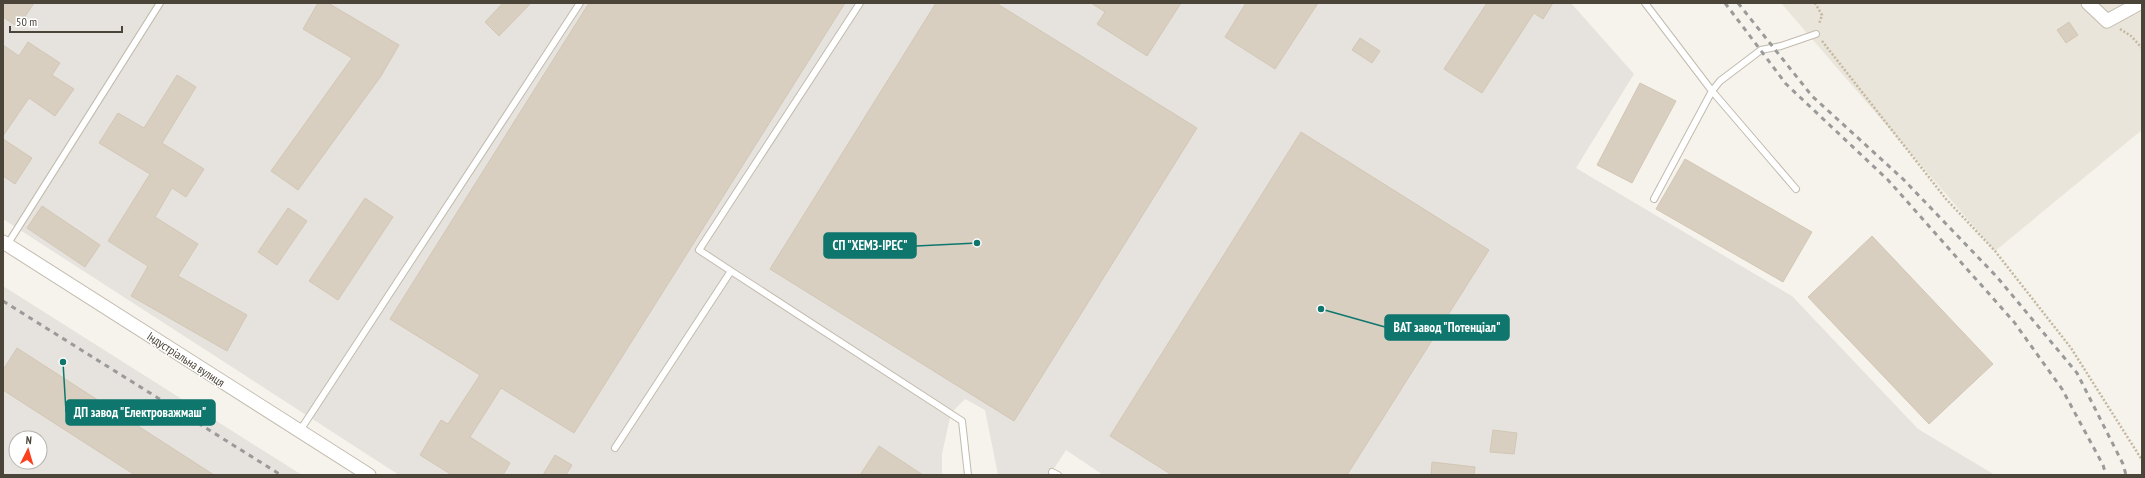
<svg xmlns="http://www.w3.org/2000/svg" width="2145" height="478" font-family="'PT Sans Narrow',sans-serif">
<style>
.residential{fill:#eae5da}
.industrial{fill:#e6e2dd;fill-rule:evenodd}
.building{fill:#d8cfc1;stroke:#d3c7b4}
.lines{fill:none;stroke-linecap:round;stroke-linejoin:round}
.lane-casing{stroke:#c2bbae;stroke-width:8}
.street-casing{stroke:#c2bbae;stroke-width:15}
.path{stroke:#c4b79f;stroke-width:2.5;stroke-dasharray:2 2;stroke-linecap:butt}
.lane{stroke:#fff;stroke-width:6}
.street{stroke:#fff;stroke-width:13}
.rail{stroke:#9a9a9a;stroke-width:3;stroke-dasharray:5 5;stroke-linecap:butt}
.labels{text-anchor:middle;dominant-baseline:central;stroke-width:3;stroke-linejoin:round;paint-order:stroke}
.street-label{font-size:12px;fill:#4b4439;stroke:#fff}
.leader{fill:none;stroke:#0f766e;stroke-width:1.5}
.callout-dot{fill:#0f766e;stroke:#fff;stroke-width:1.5}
.callout{fill:#0f766e;stroke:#0f766e;stroke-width:1.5}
.callout-label{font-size:13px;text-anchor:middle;font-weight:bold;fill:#fff}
</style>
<rect width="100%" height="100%" fill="#f6f3ec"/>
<!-- residential -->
<path class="residential" d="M1781 3H2142V130L1995 251Z"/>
<!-- industrial -->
<path class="industrial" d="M3 3H1571L1634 74 1576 168 1792 296 1918 429 1995 475H1103L1066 450 1050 475H998L985 410 965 399 951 413 942 454V475H399L3 219Z
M3 286 302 475H3ZM16 438H40V462H16Z"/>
<!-- building -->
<path class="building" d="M3 3H34L18 27 3 17Z
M318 3H328L399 45 381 76 298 190 271 171 352 58 303 29Z
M503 3H531L499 36 485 22Z
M589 3H845L574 433 501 388 470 437 510 463 503 475H452L420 455 441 420 448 424 480 375 390 319Z
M936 3H996L1197 128 1014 421 770 269Z
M1091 3H1181L1147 56 1097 24 1105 12Z
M1246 3H1318L1275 69 1225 37Z
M1487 3H1553L1543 19 1534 13 1482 93 1444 69Z
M2069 22 2078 35 2066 43 2057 30Z
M1360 38 1380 51 1372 63 1352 50Z
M28 42 60 63 52 75 74 89 55 116 29 98 3 136V45L19 56Z
M177 75 196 87 162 143 204 169 186 197 172 188 155 217 198 244 178 276 247 315 227 351 131 296 148 266 108 241 150 174 99 143 118 113 144 128Z
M1640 83 1676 101 1632 183 1597 165Z
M1301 132 1489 250 1347 475H1172L1110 436Z
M3 139 32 158 15 184 3 176Z
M1685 159 1812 232 1783 282 1656 209Z
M365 198 393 217 338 300 309 281Z
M42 206 100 245 85 267 27 228Z
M288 208 307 221 277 265 258 252Z
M1872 236 1993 364 1929 424 1808 297Z
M17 348 214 475H135L3 390V370Z
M1493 430 1517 433 1514 454 1490 452Z
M879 446 923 475H860Z
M555 455 572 465 566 475H543Z
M1432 462 1475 467 1474 475H1431Z"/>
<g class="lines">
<defs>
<path id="lane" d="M1645 3 1712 91 1720 81 1761 50 1781 46 1816 34
M1654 199 1712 91 1796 189
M7 245 160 3
M731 271 962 421 968 475
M299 432 580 3
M615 448 731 271 699 250 860 3
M1052 472 1058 475"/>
<path id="street" d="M2088 3 2107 21 2140 3
M3 242 369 475"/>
</defs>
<!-- lane casing -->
<use href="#lane" class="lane-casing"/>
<!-- street casing -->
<use href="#street" class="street-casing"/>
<!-- path -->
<path class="path" d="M1815 3 1822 15 1819 24
M2120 29 2131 36 2142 48
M1822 41 1946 199 1995 251 2071 348 2142 460"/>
<!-- lane -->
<use href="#lane" class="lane"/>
<!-- street -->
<use href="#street" class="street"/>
<!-- rail -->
<path class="rail" d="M1725 3 1786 84 1888 180 2014 322 2062 389 2103 465 2106 475
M1738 3 1812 96 1903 179 1997 277 2077 373 2123 464 2126 475
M3 301 281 475"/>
</g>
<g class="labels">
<!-- street labels -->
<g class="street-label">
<text transform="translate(186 359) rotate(33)">Індустріальна вулиця</text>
</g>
</g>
<!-- callouts -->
<path class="leader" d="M977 243L916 246M1321 309L1385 327M63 362L66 412"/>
<g class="callout-dot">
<circle cx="977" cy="243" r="4"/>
<circle cx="1321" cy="309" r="4"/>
<circle cx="63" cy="362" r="4"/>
</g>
<g class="callout">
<rect x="824" y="233" width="92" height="25" rx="4"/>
<rect x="1385" y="315" width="124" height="25" rx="4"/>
<rect x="66" y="400" width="149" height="25" rx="4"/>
</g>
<g class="callout-label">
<text x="870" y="250">СП "ХЕМЗ-IPEC"</text>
<text x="1447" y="332">ВАТ завод "Потенціал"</text>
<text x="140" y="417">ДП завод "Електроважмаш"</text>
</g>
<!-- border -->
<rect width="2145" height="478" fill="none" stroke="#4b4439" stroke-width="8"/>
<!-- north arrow -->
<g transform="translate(28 450) rotate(5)"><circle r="19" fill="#ffffff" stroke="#b7b4b0"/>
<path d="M0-3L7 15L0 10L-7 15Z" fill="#fc3f1d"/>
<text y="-6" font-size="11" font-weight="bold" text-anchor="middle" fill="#4b4439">N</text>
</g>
<!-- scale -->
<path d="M10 26v6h112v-6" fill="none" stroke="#4b4439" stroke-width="2"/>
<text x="16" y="26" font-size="12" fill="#4b4439" stroke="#ffffff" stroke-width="3" paint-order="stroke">50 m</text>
</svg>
